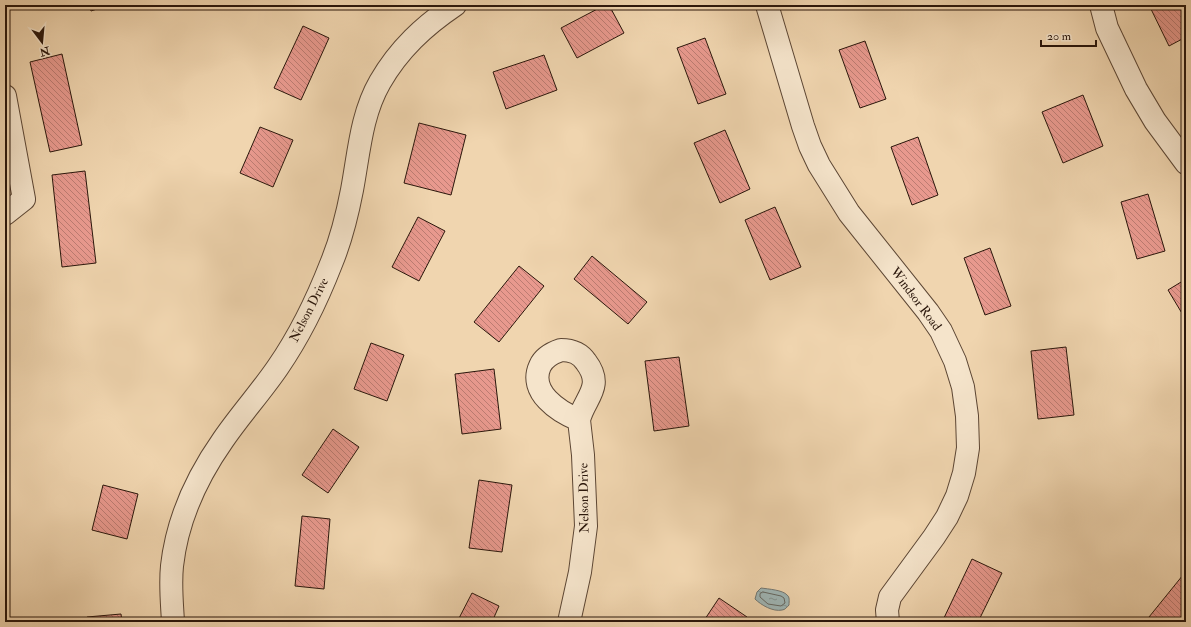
<svg xmlns="http://www.w3.org/2000/svg" width="1191" height="627" font-family="'IM FELL Double Pica',serif">
<style>
.water{fill:url(#water-ripples);stroke:#707672}
.lines{fill:none;stroke-linecap:round;stroke-linejoin:round}
.shore{stroke:#646660;stroke-width:1}
.building{fill:url(#building-back-hatch);stroke:#2a160b}
.minor-casing{stroke:#5c4634;stroke-width:24}
.minor{stroke:#f5e4cb;stroke-width:22}
.labels{text-anchor:middle;dominant-baseline:central;stroke-width:3.5;stroke-linejoin:round;paint-order:stroke}
.street-label{font-size:13px;fill:#2a160b;stroke:#f5e4cb}
</style>
<defs>
<pattern id="water-ripples" width="26" height="14" patternUnits="userSpaceOnUse"><rect width="26" height="14" fill="#9fb6b6"/><path d="M2 4q2-2 4 0t4 0M15 11q2-2 4 0t4 0" fill="none" stroke="#829392"/></pattern>
<pattern id="building-back-hatch" width="6" height="6" patternUnits="userSpaceOnUse"><rect width="6" height="6" fill="#e8998e"/><path d="M-1 5l2 2M0 0l6 6M5-1l2 2" fill="none" stroke="#bc7c72"/></pattern>
</defs>
<rect width="100%" height="100%" fill="#f0d5af"/>
<filter id="stains"><feTurbulence type="fractalNoise" baseFrequency=".005" numOctaves="4"/><feColorMatrix values="0 0 0 0 .2 0 0 0 0 .09 0 0 0 0 .02 0 0 0 .5 -.17"/></filter>
<radialGradient id="worn" r=".72"><stop offset=".6" stop-color="#630" stop-opacity="0"/><stop offset="1" stop-color="#630" stop-opacity=".3"/></radialGradient>
<!-- water -->
<path class="water" d="M761 588C768 589 783 590 787 595 790 597 789 601 789 605 787 607 785 610 782 610 773 612 761 605 755 599L757 592Z"/>
<g class="lines">
<!-- shore -->
<path class="shore" d="M763 592 781 596 784 598 785 603 781 606 768 604 760 597V594Z"/>
</g>
<!-- building -->
<path class="building" d="M89 5H109L91 11Z
M605 5H609L624 33 577 58 561 28Z
M1149 5H1183L1186 12V37L1169 46Z
M303 26 329 38 301 100 274 88Z
M705 38 726 94 698 104 677 48Z
M865 41 886 99 860 108 839 50Z
M62 54 82 145 50 152 30 62Z
M544 55 557 90 506 109 493 72Z
M1083 95 1103 146 1063 163 1042 112Z
M419 123 466 135 451 195 404 183Z
M260 127 293 140 273 187 240 173Z
M725 130 750 189 720 203 694 143Z
M918 137 938 195 912 205 891 147Z
M85 171 96 263 62 267 52 175Z
M1148 194 1165 251 1137 259 1121 202Z
M775 207 801 267 770 280 745 220Z
M418 217 445 231 419 281 392 267Z
M990 248 1011 306 985 315 964 258Z
M592 256 647 302 628 324 574 279Z
M519 266 544 286 499 342 474 322Z
M1186 279V320L1168 290Z
M371 343 404 355 387 401 354 389Z
M1066 347 1074 415 1038 419 1031 351Z
M679 357 689 426 654 431 645 361Z
M494 369 501 429 462 434 455 374Z
M333 429 359 447 328 493 302 475Z
M479 480 512 485 502 552 469 548Z
M103 485 138 494 127 539 92 530Z
M302 516 330 519 324 589 295 586Z
M972 559 1002 573 978 622H947L943 620Z
M1183 575 1186 577V618L1183 622H1155L1149 617Z
M472 593 499 606 492 622H457Z
M719 598 747 617 744 622H703Z
M121 614 122 622H87V617Z"/>
<g class="lines">
<defs>
<path id="minor" d="M767 5 803 126 810 146 819 165 849 213 928 312 941 331 955 361 963 387 967 416 968 448 964 473 957 496 947 517 934 537 890 597 887 610 888 622
M1101 5 1107 28 1136 89 1155 121 1186 163
M5 96 24 199 5 214
M561 350C572 350 580 353 586 362 605 387 584 398 579 420 559 412 528 392 540 366 544 357 552 353 561 350Z
M173 622C172 603 170 585 172 566 177 521 197 477 223 440 240 415 261 392 278 367 300 335 317 300 331 264 341 240 347 216 352 190 359 153 361 115 380 82 399 49 424 26 455 5
M569 622 580 572 586 526 583 455 579 420"/>
</defs>
<!-- minor casing -->
<use href="#minor" class="minor-casing"/>
<!-- minor -->
<use href="#minor" class="minor"/>
</g>
<g class="labels">
<!-- street labels -->
<g class="street-label">
<text transform="translate(916 299) rotate(53)">Windsor Road</text>
<text transform="translate(309 310) rotate(-63)">Nelson Drive</text>
<text transform="translate(584 498) rotate(-91)">Nelson Drive</text>
</g>
</g>
<!-- margin -->
<rect width="1191" height="627" fill="none" stroke="#f0d5af" stroke-width="20"/>
<rect x="6" y="6" width="1179" height="615" fill="none" stroke="#2a160b" stroke-width="2"/>
<rect x="10" y="10" width="1171" height="607" fill="none" stroke="#2a160b"/>
<!-- north arrow -->
<g transform="translate(42 42) rotate(164)" stroke="#f5e4cb" stroke-width="3" paint-order="stroke">
<path d="M0-3L7 15L0 10L-7 15Z" fill="#2a160b"/>
<text y="-6" font-size="11" font-weight="bold" text-anchor="middle" fill="#2a160b">N</text>
</g>
<!-- scale -->
<path d="M1041 40v6h55v-6" fill="none" stroke="#2a160b" stroke-width="2"/>
<text x="1047" y="40" font-size="12" fill="#2a160b" stroke="#f5e4cb" stroke-width="3" paint-order="stroke">20 m</text>
<rect width="100%" height="100%" filter="url(#stains)"/>
<rect width="100%" height="100%" fill="url(#worn)"/>
</svg>
